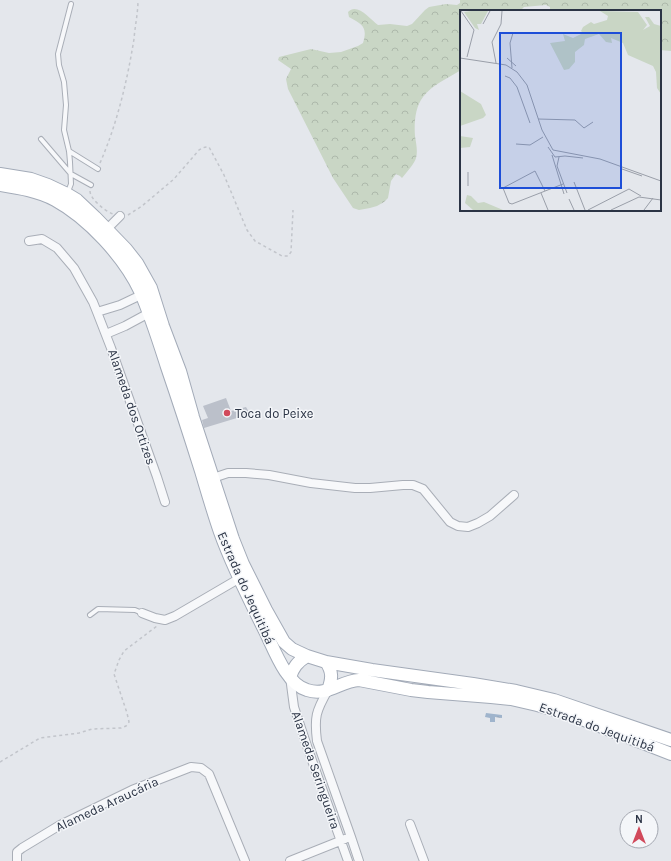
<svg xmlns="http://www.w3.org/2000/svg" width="671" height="861" font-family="Karla,sans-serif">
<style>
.forest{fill:url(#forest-crowns)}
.water{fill:url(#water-ripples)}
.building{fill:#bbc0ca}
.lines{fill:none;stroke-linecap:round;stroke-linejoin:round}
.service-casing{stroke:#a9aeb7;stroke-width:6}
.minor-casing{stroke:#a9aeb7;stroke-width:10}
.primary-casing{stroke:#a3abb8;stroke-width:14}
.path{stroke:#c2c5cb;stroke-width:1.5;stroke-dasharray:3 3;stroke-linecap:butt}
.service{stroke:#f7f8fa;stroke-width:4}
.minor{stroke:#f7f8fa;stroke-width:8}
.primary{stroke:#fff;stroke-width:12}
.poi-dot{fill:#d1495b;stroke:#f4f6f9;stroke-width:1.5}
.labels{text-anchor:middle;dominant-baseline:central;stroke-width:3;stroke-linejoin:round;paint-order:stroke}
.street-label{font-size:13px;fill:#2b3445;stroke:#f4f6f9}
.poi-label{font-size:13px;fill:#2b3445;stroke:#f4f6f9;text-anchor:start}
.inset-road{fill:none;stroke:#9a9fa9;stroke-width:1}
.view{fill:#1d4ed8;fill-opacity:0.15;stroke:#1d4ed8;stroke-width:2}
.inset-edge{fill:none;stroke:#2b3445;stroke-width:2}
</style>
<defs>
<pattern id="forest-crowns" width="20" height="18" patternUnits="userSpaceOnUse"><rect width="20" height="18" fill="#c9d6c5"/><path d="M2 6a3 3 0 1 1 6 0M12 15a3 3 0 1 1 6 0" fill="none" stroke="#adb8ab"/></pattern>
<pattern id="water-ripples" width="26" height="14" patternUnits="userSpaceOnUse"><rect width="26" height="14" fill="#9fb4cc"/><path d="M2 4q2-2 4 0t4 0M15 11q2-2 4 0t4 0" fill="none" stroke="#8293a7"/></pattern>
</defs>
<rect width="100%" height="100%" fill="#e4e7ec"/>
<!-- forest -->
<path class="forest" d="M460 0H671V51L660 50V11H550V7L546 5 524 7 520 11H461V70C448 78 432 85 423 97 415 107 414 124 415 136 416 143 418 151 416 158 415 163 406 173 402 178L400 176 396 174 391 181 388 198 384 202 377 206 370 208 359 210 353 208 333 178 288 89 286 79 291 69 278 60 279 57 311 49 329 53 341 52 358 46 363 43C368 27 362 24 349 17L348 12C357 2 370 19 378 25L390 24 407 26 412 24 425 10 429 7 446 4 457 5 460 3Z"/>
<!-- water -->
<path class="water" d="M486 713 502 715V718L495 717V722H490V718L485 717Z"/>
<!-- building -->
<path class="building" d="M226 398 231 411 246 407 250 414 204 428 202 420 208 418 203 406Z"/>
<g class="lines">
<defs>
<path id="service" d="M41 139 71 174 91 185
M69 151 98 169
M67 194 71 184 70 162 69 151 64 130 66 105 64 82 59 65 58 54 71 4
M90 615 98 609 135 610 142 613"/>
<path id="minor" d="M107 229 120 216
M29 241 42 239 57 248 74 268 93 302 97 312 111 348 157 477 165 502
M97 312 120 305 141 295
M106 334 125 326 149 313
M213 478 228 473H246L269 475 311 483 355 488H370L403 485H413L423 489 450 522 458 526 468 527 478 523 490 516 514 495
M142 613 155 618 165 620 175 616 240 578
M290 677 294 707 309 752 348 861
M328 690C316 711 314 717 317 741L351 837 359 861
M410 824 424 861
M17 861V852L22 848 60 825 132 790 191 767 201 768 209 774 245 861
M290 861 345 839"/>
<path id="primary" d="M0 174 31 179 48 185 67 194 77 200 95 217 126 249 137 263 151 288 163 326 180 371 193 417 233 539 243 564 266 610 284 642 292 649 307 656 326 662 372 670 473 684 516 691 554 700 671 740
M0 185C19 188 38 191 55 200 88 218 124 257 140 291 151 316 159 342 167 367 179 402 190 436 201 471 207 491 213 512 220 532 232 566 249 599 265 631 274 649 286 684 307 690 327 697 340 681 359 680L411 690 428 692 491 697 511 699 537 705 566 713 671 754
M326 662C333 672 332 679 328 690
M290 677C293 668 297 662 307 656"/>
</defs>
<!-- service casing -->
<use href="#service" class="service-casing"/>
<!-- minor casing -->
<use href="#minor" class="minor-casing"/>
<!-- primary casing -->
<use href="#primary" class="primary-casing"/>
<!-- path -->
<path class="path" d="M100 163C117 124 127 82 134 39 135 26 138 13 138 0
M90 191C90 199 105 211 113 214
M128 215 142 206 174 179 199 150C202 148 204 147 209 147L224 175 247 230 255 241 282 256H288L291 252 293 210
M0 762 40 738 79 733 92 729 121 728 126 726 129 722 127 713 114 674 119 660 124 651 157 626"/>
<!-- service -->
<use href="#service" class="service"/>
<!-- minor -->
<use href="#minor" class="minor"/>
<!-- primary -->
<use href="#primary" class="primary"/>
</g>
<!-- markers -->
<circle class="poi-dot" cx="227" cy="413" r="4"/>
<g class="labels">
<!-- street labels -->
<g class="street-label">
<text transform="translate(132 407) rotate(71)">Alameda dos Ortizes</text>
<text transform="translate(246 588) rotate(66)">Estrada do Jequitibá</text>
<text transform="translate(597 727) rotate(20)">Estrada do Jequitibá</text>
<text transform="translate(316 770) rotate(71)">Alameda Seringueira</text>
<text transform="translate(107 804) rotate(-25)">Alameda Araucária</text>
</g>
<!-- poi labels -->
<g class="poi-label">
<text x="235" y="413">Toca do Peixe</text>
</g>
</g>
<!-- overview -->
<g transform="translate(460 10)">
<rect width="201" height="201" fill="#e4e7ec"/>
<path d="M11 1H28L21 14H17L19 20 15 18 4 2ZM140 1 178 2 187 15 183 20 190 16 185 7H189L194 14 201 16V84L197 78 196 62 193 56 168 45 163 33 151 28 152 33 146 32 139 24 125 29 124 35 115 42V52L109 59 104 60 90 33 105 31 103 24 113 28 123 23 121 21 123 17 131 12 134 14 147 10 148 6ZM0 81 21 94 26 105 23 108 0 116ZM0 126 13 128 10 137 0 138ZM7 185 11 186 18 193 24 192 43 200H13L5 193Z" fill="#c9d6c5"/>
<path class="inset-road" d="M1 1 14 20 7 47M23 14 30 1M0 48 46 55 57 62 67 75 82 120 93 140 140 149 201 171M47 48 56 56M36 53 32 32 41 14 42 1M52 58 50 33 53 23M45 66 50 68 57 77 70 113M78 109 115 110 124 118 133 112M56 134 70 135 83 127M88 137 95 147 105 146 123 148M92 145 104 184M99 147 97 156 107 183M162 159 182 166M114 172 125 200M8 176V162M85 181 75 161 43 178 49 193 52 194 103 174M81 183 88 200M109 189 114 200M128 200 169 179 181 186M151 200 179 187 201 190M184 200 193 188"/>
<path class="view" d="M40 23H161V178H40Z"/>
<rect width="201" height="201" class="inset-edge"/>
</g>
<!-- north arrow -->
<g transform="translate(639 829)"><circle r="19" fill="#f4f6f9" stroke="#a4a8b1"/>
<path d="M0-3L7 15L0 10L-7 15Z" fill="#d1495b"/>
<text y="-6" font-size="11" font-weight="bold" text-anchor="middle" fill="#2b3445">N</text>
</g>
</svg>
